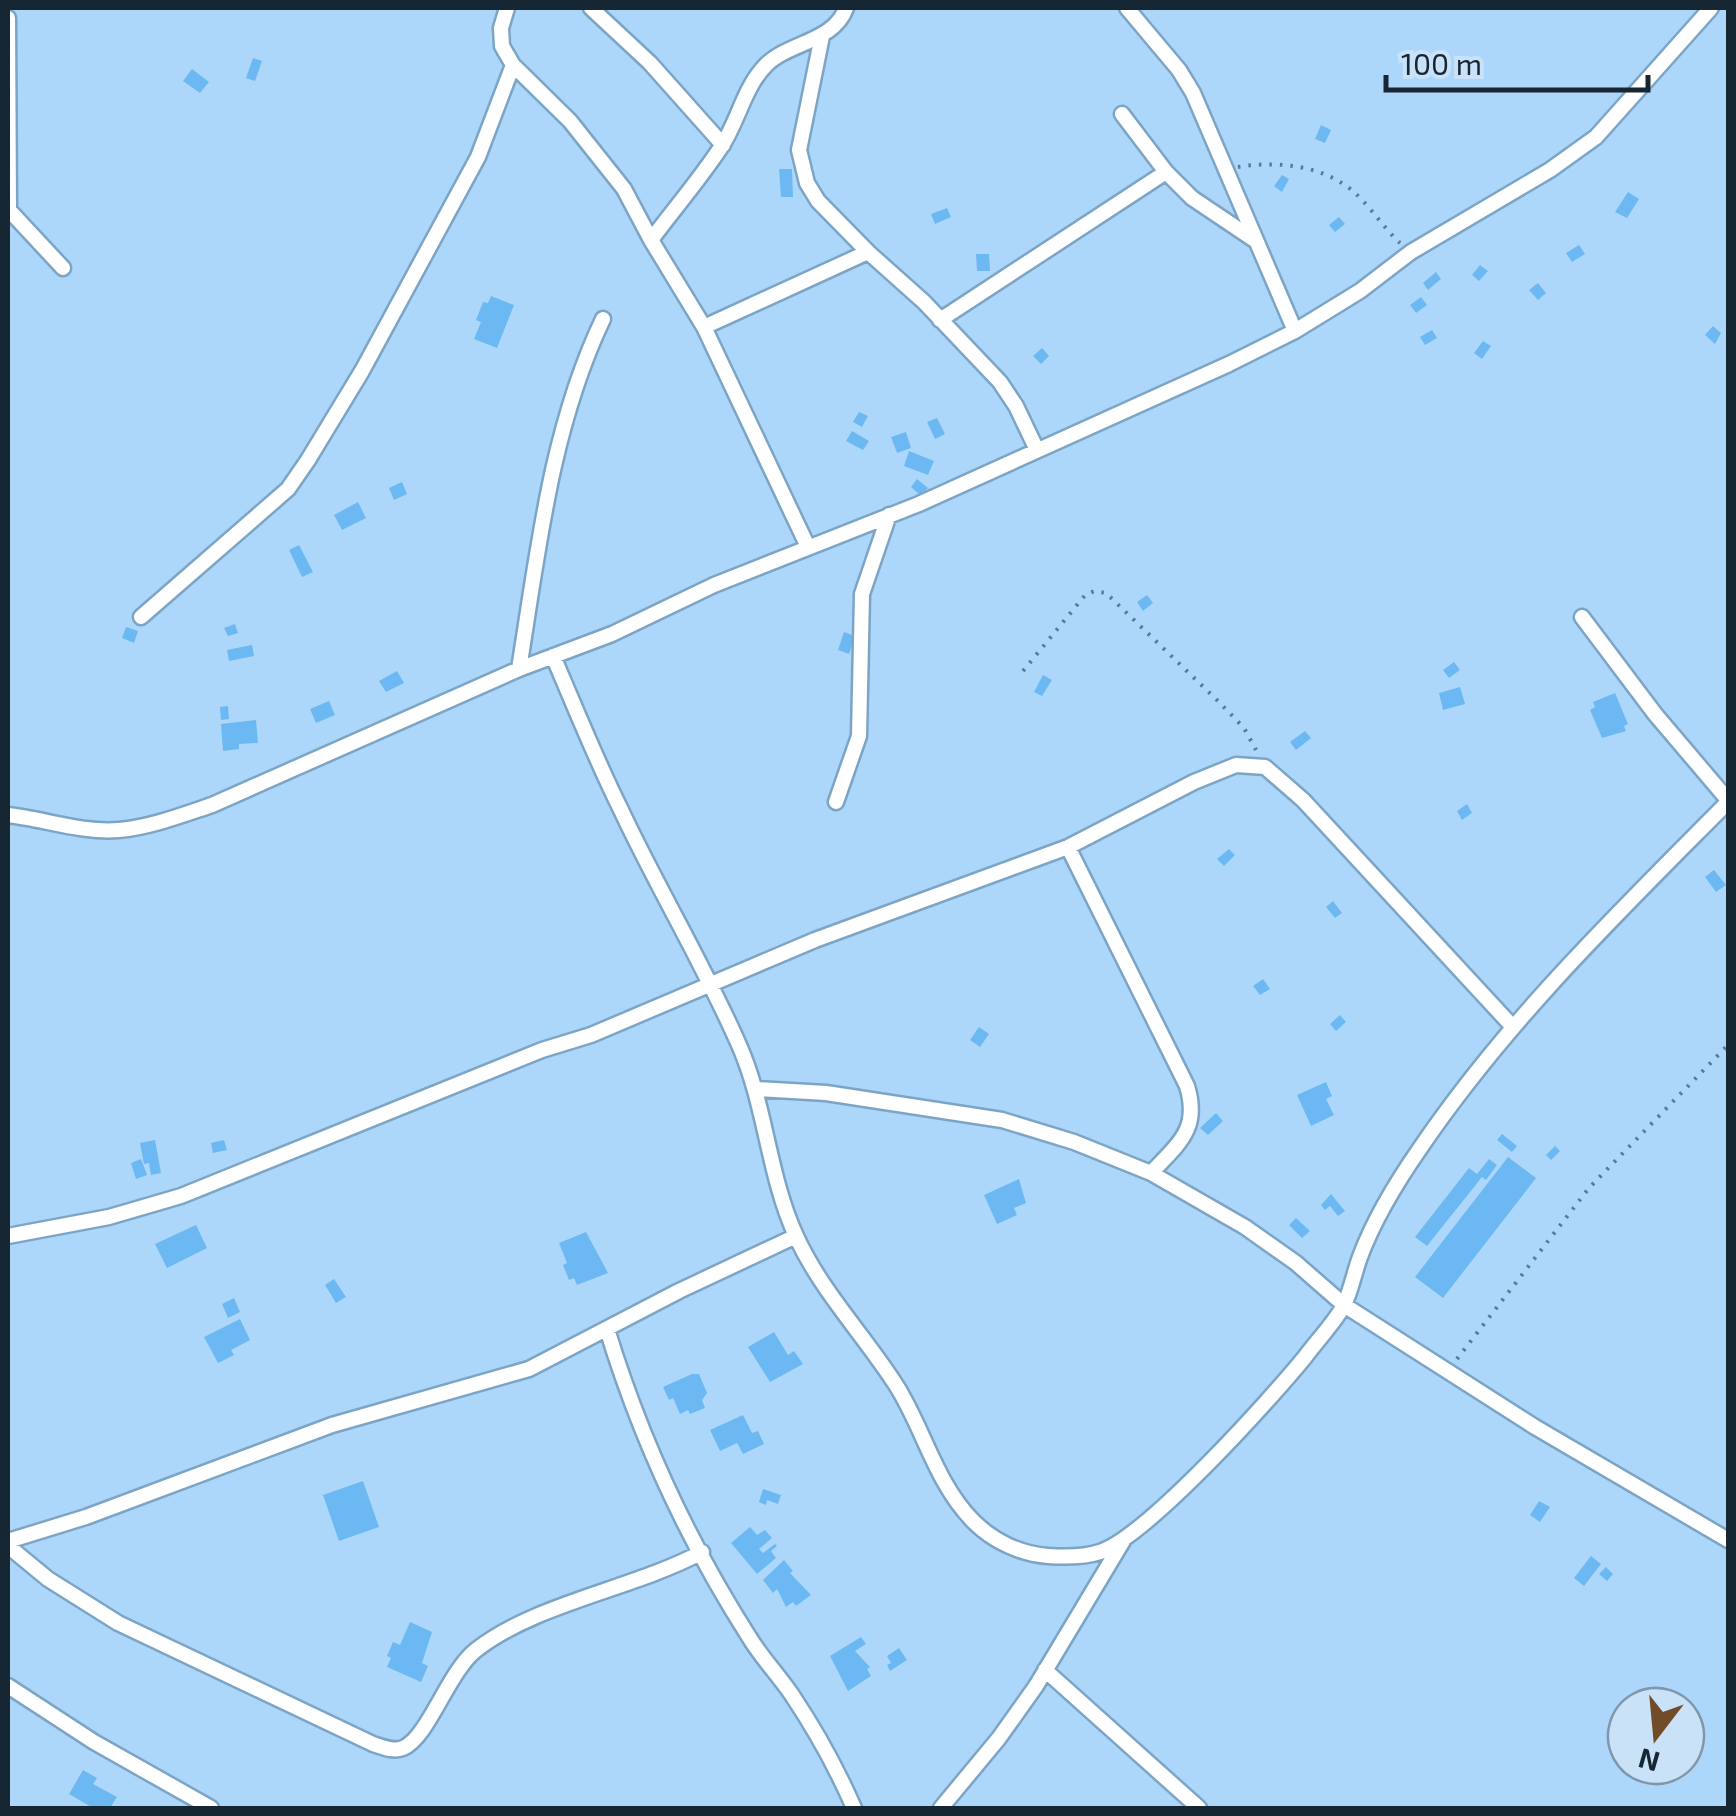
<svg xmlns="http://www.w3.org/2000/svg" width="1736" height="1816" font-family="'Exo 2',sans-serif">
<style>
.building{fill:#6cb8f2}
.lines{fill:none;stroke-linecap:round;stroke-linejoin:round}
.street-casing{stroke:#7ca5c5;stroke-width:19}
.path{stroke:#5d7991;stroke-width:4;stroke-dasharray:2.5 8;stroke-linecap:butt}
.street{stroke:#fff;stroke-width:14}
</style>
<rect width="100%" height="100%" fill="#add7fa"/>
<!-- building -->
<path class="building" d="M253 58 262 61 255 81 246 78Z
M192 69 209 82 200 93 183 81Z
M1321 125 1331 130 1325 143 1315 139Z
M779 169H792L793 197H781Z
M1282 175 1289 179 1282 192 1274 186Z
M1628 192 1639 199 1627 218 1615 212Z
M947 208 951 217 935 224 931 214Z
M1339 217 1345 224 1335 232 1329 225Z
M1579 245 1585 254 1572 262 1566 253Z
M976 254H989L990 271H977Z
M1480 265 1488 271 1479 281 1472 275Z
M1436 272 1441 279 1428 290 1423 283Z
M1538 283 1546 293 1538 300 1529 290Z
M491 296 514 305 497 348 474 339 481 322 476 320 483 302 488 303Z
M1421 297 1427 305 1416 313 1410 305Z
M1713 326 1721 333 1715 344 1705 335Z
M1432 330 1437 338 1425 345 1420 337Z
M1483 341 1491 346 1482 359 1474 353Z
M1042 348 1049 356 1041 364 1033 356Z
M859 412 868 416 862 427 853 422Z
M937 418 945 434 935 439 927 422Z
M852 431 869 441 863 450 846 441Z
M906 432 911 448 897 453 891 437Z
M909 451 934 461 928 475 904 466Z
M917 479 928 488 921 496 911 487Z
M402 482 407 494 394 500 389 488Z
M358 502 366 518 342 530 334 515Z
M299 545 313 572 302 577 289 550Z
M1147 595 1153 603 1143 611 1137 602Z
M235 624 238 633 228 636 224 628Z
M126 627 138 631 134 643 122 638Z
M844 632 855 636 849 654 838 650Z
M252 645 254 656 229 661 227 650Z
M1454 662 1460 670 1449 678 1443 670Z
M397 671 404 683 386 692 379 681Z
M1043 675 1052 680 1042 696 1034 692Z
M1460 687 1465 704 1443 710 1439 693Z
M1615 693 1628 724 1624 726 1626 731 1602 738 1590 710 1595 707 1593 702Z
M329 701 335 715 316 723 310 709Z
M228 706 229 719 221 720 220 707Z
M256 720 258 743 239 744V749L223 751 221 724Z
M1305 731 1311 738 1296 750 1290 742Z
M1467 804 1472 813 1462 820 1457 811Z
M1229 849 1235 855 1224 866 1217 859Z
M1714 870 1726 885 1716 892 1705 877Z
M1333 901 1342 913 1335 918 1326 907Z
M1263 979 1270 989 1260 995 1253 986Z
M1340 1015 1346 1022 1336 1031 1330 1024Z
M979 1027 989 1034 980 1047 970 1040Z
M1326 1082 1332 1096 1326 1099 1334 1115 1311 1126 1297 1095Z
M1216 1113 1223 1121 1208 1135 1200 1128Z
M1502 1134 1517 1146 1512 1152 1497 1140Z
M155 1140 161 1173 151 1175 149 1163 144 1164 140 1143Z
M224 1140 227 1150 213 1153 211 1143Z
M1555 1146 1560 1151 1551 1160 1546 1155Z
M1508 1157 1536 1178 1443 1298 1415 1277Z
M141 1159 147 1175 136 1179 131 1163Z
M1489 1159 1497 1165 1486 1180 1482 1177 1427 1246 1415 1237 1469 1168 1477 1174Z
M1019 1179 1026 1203 1014 1208 1017 1215 997 1224 984 1195Z
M1331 1194 1345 1211 1338 1216 1330 1206 1325 1210 1321 1205Z
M1296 1218 1310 1231 1302 1238 1289 1225Z
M196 1225 207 1248 167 1268 155 1244Z
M586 1232 608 1273 577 1285 574 1278 569 1280 563 1265 567 1263 559 1243Z
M334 1279 346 1297 336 1303 325 1285Z
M234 1298 240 1312 228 1318 222 1304Z
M240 1319 250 1340 231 1350 234 1355 218 1363 204 1337Z
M774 1332 788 1355 794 1351 803 1364 770 1382 748 1347Z
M692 1374H699L707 1393 702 1400 705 1408 690 1414 688 1410 680 1414 673 1398 669 1400 663 1387Z
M743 1415 752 1433 758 1431 764 1444 743 1454 737 1443 720 1451 710 1430Z
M363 1481 379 1527 339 1541 323 1495Z
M763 1489 781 1495 778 1504 767 1500 766 1505 759 1502Z
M1539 1501 1550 1507 1540 1522 1530 1515Z
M750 1527 757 1535 765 1530 772 1538 759 1549 763 1553 775 1544 777 1546 771 1551 776 1558 757 1574 731 1543Z
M1591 1556 1601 1564 1584 1586 1574 1578Z
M784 1560 793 1571 790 1573 811 1595 796 1606 793 1602 786 1607 777 1589 773 1593 763 1580Z
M1606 1567 1613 1574 1607 1581 1599 1574Z
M410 1622 432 1632 422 1663 428 1666 421 1682 387 1667 391 1658 387 1656 393 1642 400 1645Z
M861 1637 866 1644 855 1651 870 1667 867 1669 871 1676 848 1691 830 1656Z
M899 1648 907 1660 890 1671 887 1665 891 1663 887 1656Z
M83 1770 97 1778 93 1784 117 1797 110 1808H93L69 1794Z"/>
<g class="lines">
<defs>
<path id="street" d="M507 8 501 28 502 46 513 65 570 121 624 189 651 240 704 327 808 547
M591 8 650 63 723 145
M1127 8 1179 70 1193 93 1295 331
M8 18 9 210 63 268
M822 36 799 150 807 183 818 201 868 252 924 302 1000 382 1016 406 1036 448
M1122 114 1166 172 1192 198 1256 241
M651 240C674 209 700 179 721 147 738 122 744 87 766 65 789 42 834 42 846 8
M940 320 1166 172
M704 327 868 252
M141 617 288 489 308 460 362 371 478 157 513 65
M1582 617 1655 714 1728 800
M553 656C575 707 596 760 621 810 658 889 704 965 739 1045 766 1106 768 1175 796 1236 821 1291 864 1335 896 1385 924 1429 935 1482 973 1521 993 1541 1020 1554 1048 1556 1064 1557 1085 1557 1100 1552 1147 1536 1270 1400 1305 1357 1317 1341 1333 1324 1343 1307 1351 1292 1354 1273 1360 1257 1374 1219 1398 1180 1421 1147 1509 1018 1620 911 1728 802
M519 669C538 551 551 428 603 319
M836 802 859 736 862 594 889 515
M8 815C44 819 82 833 119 830 151 827 182 815 212 805L519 669 612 634 714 585 919 504 1229 364 1295 331 1360 291 1411 252 1550 170 1596 137 1711 8
M1068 847 1187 1086C1200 1129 1179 1143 1151 1173
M756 1089 826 1093 1002 1120 1074 1142 1151 1173 1245 1227 1296 1263 1344 1305 1535 1427 1728 1540
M8 1236 109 1217 181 1196 542 1050 591 1035 815 940 1068 847 1194 782 1236 765 1265 767 1303 800 1512 1026
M607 1329C640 1437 690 1545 751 1640 763 1659 779 1676 792 1695 816 1731 837 1769 854 1808
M8 1541 86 1517 332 1425 529 1369 679 1291 796 1236
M8 1546 48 1579 118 1623 373 1744C383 1747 393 1752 403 1748 428 1738 448 1672 476 1650 536 1603 633 1589 702 1552
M1045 1670 1199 1808
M8 1686 94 1742 211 1808
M941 1808 999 1738 1036 1686 1123 1541"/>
</defs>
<!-- street casing -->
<use href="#street" class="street-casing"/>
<!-- path -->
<path class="path" d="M1238 167C1282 160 1332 166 1363 201 1376 215 1386 230 1400 243
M1023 671 1086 594 1095 591 1106 593 1219 702 1244 728 1256 750
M1457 1359 1589 1188 1728 1045"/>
<!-- street -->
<use href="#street" class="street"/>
</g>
<!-- border -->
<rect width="1736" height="1816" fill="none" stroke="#162633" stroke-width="20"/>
<!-- north arrow -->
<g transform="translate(1656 1736) rotate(196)"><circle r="48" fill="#c9e2f7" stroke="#8197a9" stroke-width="2.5"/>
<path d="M0-8L18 38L0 25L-18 38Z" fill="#724c28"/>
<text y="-15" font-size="28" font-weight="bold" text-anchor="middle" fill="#162633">N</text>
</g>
<!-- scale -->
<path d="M1386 75v15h262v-15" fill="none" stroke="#162633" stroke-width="5"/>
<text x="1401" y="75" font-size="30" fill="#162633" stroke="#c9e2f7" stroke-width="8" paint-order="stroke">100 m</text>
</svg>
